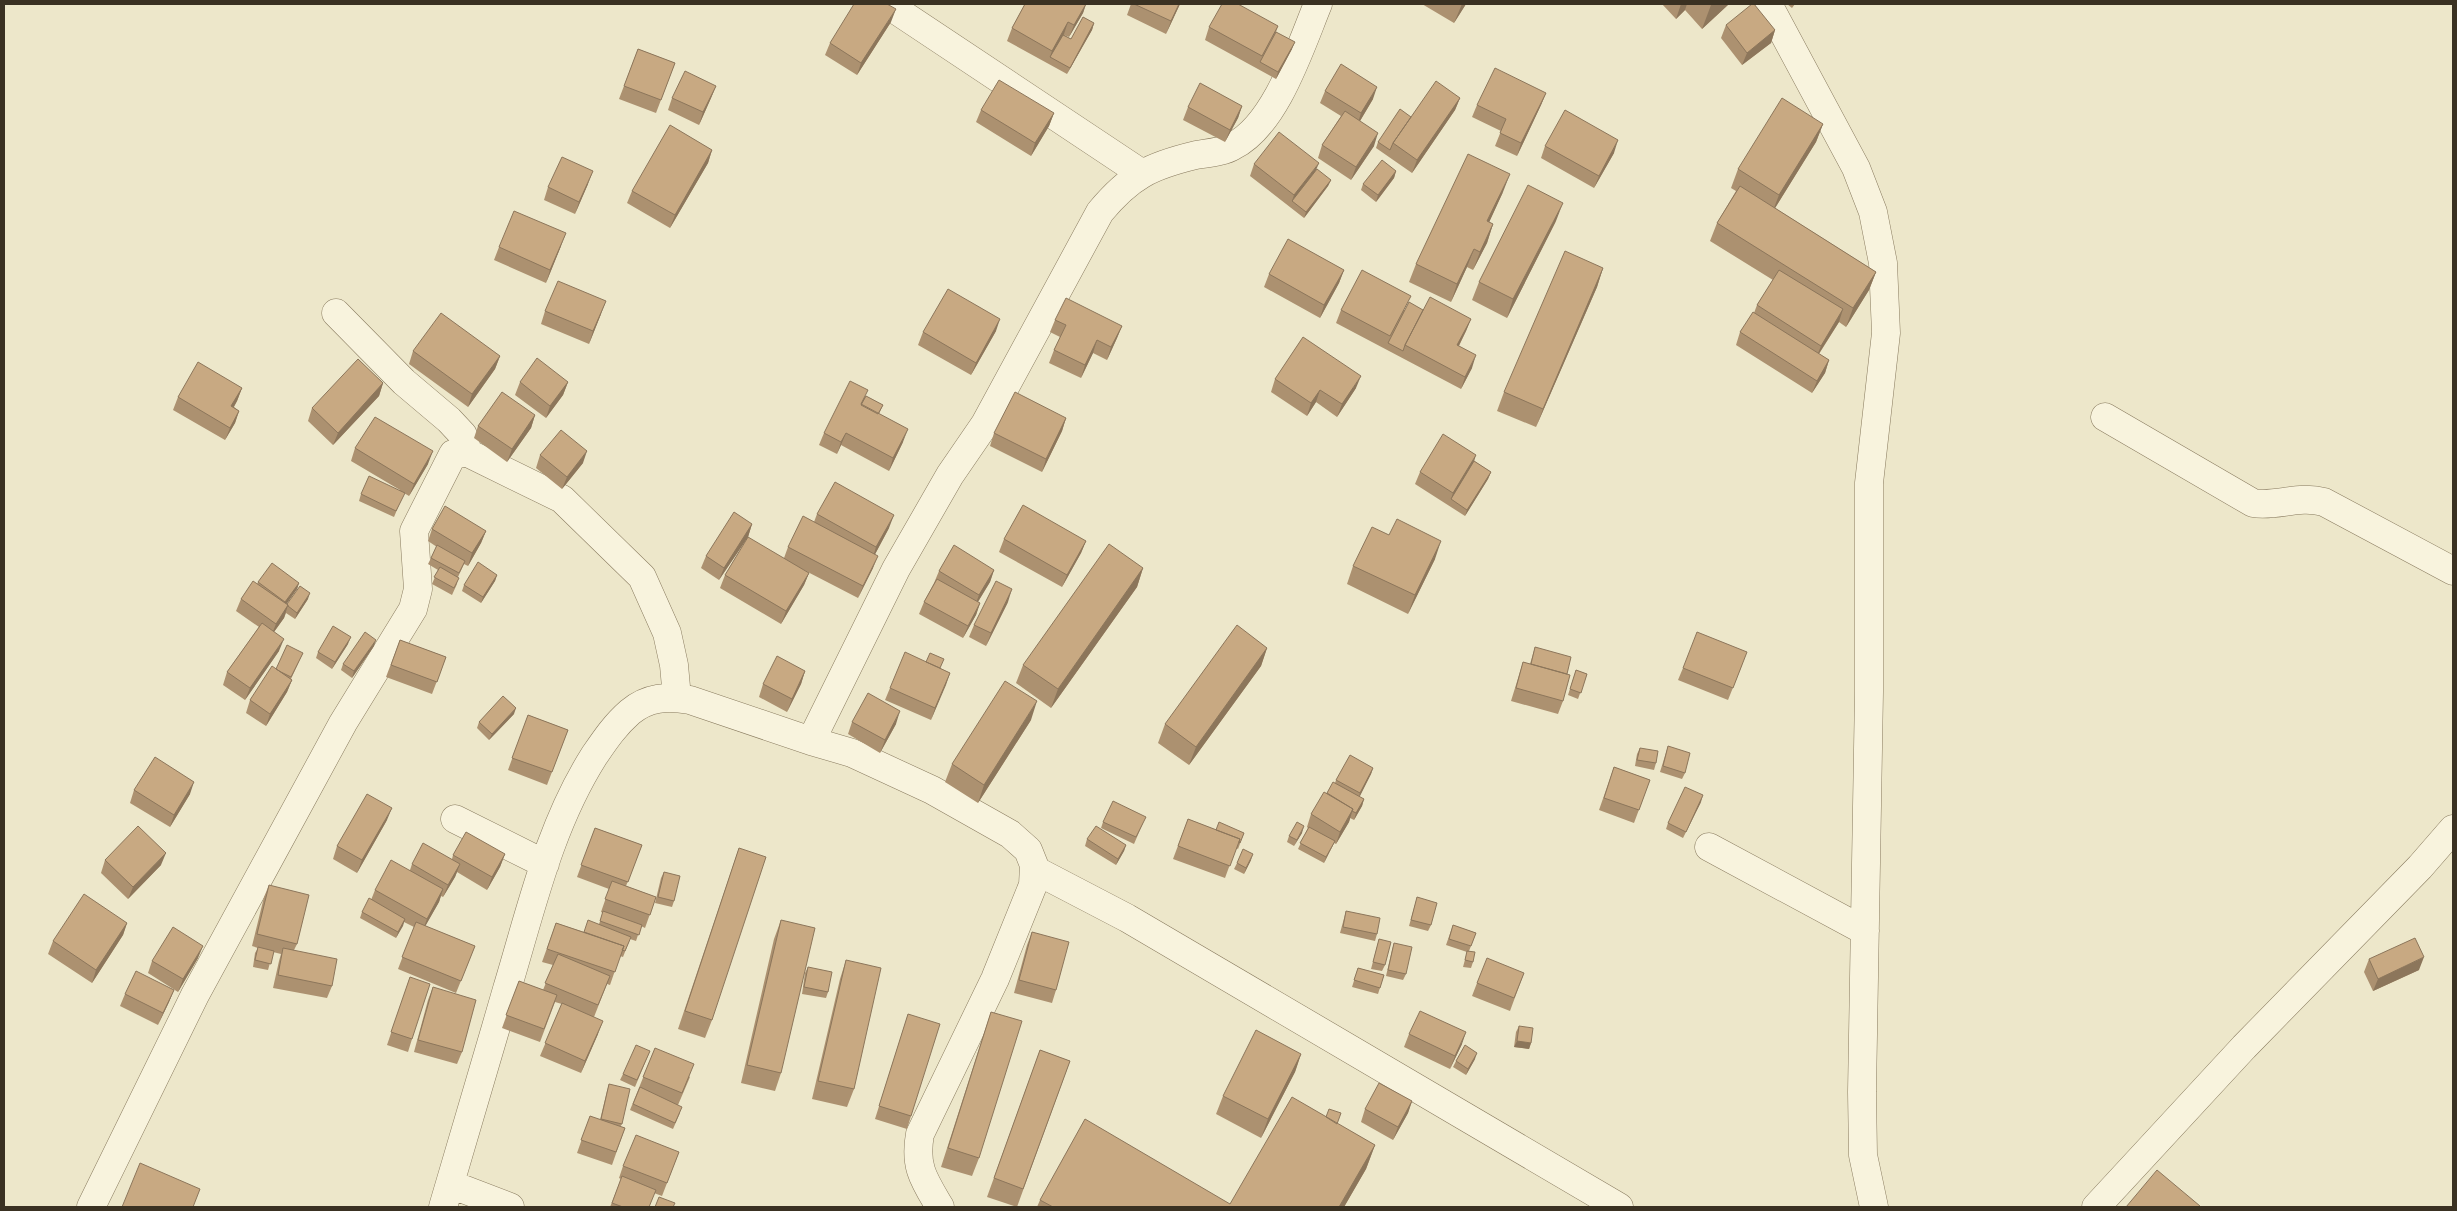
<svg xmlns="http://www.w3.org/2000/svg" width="2457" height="1211" font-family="'Noto Serif',serif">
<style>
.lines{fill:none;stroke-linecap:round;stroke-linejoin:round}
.minor-casing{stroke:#897b5f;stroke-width:29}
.minor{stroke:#f8f3dd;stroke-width:28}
.wall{fill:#ac9170}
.shaded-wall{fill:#8c765b}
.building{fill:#c8a982;stroke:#8c765b}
</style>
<rect width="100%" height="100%" fill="#ede7ca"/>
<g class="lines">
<defs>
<path id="minor" d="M887 4 1141 173
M1768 4 1856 168 1873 212 1883 263 1886 333 1869 483V692L1862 1092 1863 1155 1874 1207
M336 313 404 382 449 420 463 435 468 453
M2105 417 2253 503C2277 507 2298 495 2324 502L2453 571
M811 741 852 753 932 790 1010 834 1028 850 1034 865 1033 885 995 979 920 1134C914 1167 924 1180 940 1207
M455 819 545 864
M1709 847 1865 931
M1035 870 1127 918 1619 1207
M450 1184 510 1207
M91 1207 195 995 343 723 413 609 418 589 414 531 453 454 468 453 562 499 642 577 667 633 674 665 677 698
M443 1207C464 1135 486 1062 507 989 531 910 549 827 594 756 605 740 615 725 630 712 648 697 667 696 690 700L811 741 896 569 950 475 985 424 1100 212C1130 176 1150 166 1196 155 1208 153 1223 152 1233 146 1276 125 1301 45 1318 4
M2096 1207 2244 1047 2420 867 2453 829"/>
</defs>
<!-- minor casing -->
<use href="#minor" class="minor-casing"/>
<!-- minor -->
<use href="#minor" class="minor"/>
</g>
<!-- wall -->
<path class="wall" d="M1025 4H1086L1083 13 1069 37 1064 35 1071 39 1094 23 1092 30 1067 74 1007 41 1012 28Z
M1131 4H1180L1166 34 1127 15Z
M1422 4H1466L1454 23Z
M1662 4H1729L1702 29 1685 10 1676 19Z
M1787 4H1795L1792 8Z
M891 22 857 75 825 55 830 43Z
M1726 25 1775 30 1771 43 1742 65 1721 38Z
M1278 26 1276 32 1292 49 1276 79 1205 40 1209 27Z
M638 49 675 63 656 113 619 99Z
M716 86 711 98 699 125 668 110 672 98Z
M1325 91 1373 99 1360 121 1374 146 1351 180 1318 158 1322 145 1341 116 1320 103Z
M1546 93 1541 105 1517 156 1495 146 1501 131 1472 117 1477 105Z
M1460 98 1455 110 1412 173 1376 148 1378 142 1411 117Z
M1242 106 1238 118 1225 142 1183 120 1188 107Z
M981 110 1054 113 1049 126 1031 156 976 122Z
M1823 124 1816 142 1775 208 1876 272 1869 290 1846 327 1839 322 1819 354 1829 360 1825 373 1812 393 1736 345 1740 332 1754 313 1757 305 1773 280 1710 241 1717 223 1736 191 1731 188 1738 169Z
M1545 146 1614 153 1594 188 1541 158Z
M712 150 708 163 670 228 627 203 632 191Z
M1254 164 1331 180 1328 186 1304 218 1250 176Z
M1396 171 1394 178 1376 202 1361 190 1363 184Z
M588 184 575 214 544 200 548 187Z
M1503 192 1489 222 1493 224 1487 243 1473 270 1467 267 1451 302 1409 282 1416 264Z
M1556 221 1507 318 1472 300 1479 282Z
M561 246 546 283 494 260 499 247Z
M1603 268 1597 287 1536 427 1497 411 1504 392Z
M1344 270 1339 283 1320 318 1264 287 1269 274Z
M1341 310H1423L1471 319 1466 331 1459 346 1472 368 1461 389 1336 323Z
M545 311 601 314 589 344 541 324Z
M1055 320 1122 326 1117 338 1107 360 1093 353 1081 378 1049 363 1054 350 1060 337 1050 332Z
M996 331 971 375 918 345 923 332Z
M413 351 500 356 495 369 468 407 409 364Z
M1275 379 1356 388 1337 417 1316 402 1307 416 1271 392Z
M520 382H568L563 395 546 418 515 395Z
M383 383 379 396 333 445 308 421 312 408Z
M242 388 237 401 234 407 239 411 235 423 225 440 173 410 178 397Z
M866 396 883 405 879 414 903 442 889 471 841 445 837 454 819 445 824 433Z
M535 415 531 428 507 462 474 438 478 426Z
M1066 418 1062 431 1042 472 990 446 994 433Z
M355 448 428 464 409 496 404 493 394 517 359 501 361 494 400 490 351 461Z
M540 455 583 463 562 489 536 468Z
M1474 461 1491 472 1488 479 1465 516 1415 484 1420 472Z
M817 514 889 528 875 554 873 568 858 598 800 568 809 573 804 585 781 624 720 588 725 575 784 558 788 547 814 522Z
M752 524 748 537 719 580 701 568 706 556Z
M432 529 486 531 481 543 468 566 464 564 458 577 457 584 452 595 432 584 438 570 428 564 431 558 437 547 428 541Z
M1004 539 1086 541 1081 553 1062 587 999 552Z
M1435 559 1408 614 1347 584 1353 566Z
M1143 568 1137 587 1051 708 1016 683 1023 665Z
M994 570 990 582 978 602 980 603 976 615 963 638 919 614 924 602 934 583 939 571Z
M497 575 495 581 481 603 462 591 464 585Z
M258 582 299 583 297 589 286 604H287L308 599 295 619 286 613 284 618 274 632 279 651 245 700 223 685 227 672 259 627 236 611 241 599 257 584Z
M1008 602 986 646 969 637 974 625Z
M400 640 446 657 432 694 386 677Z
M348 644 332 669 316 658 318 652Z
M374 646 352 678 341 670 343 664Z
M1535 647 1567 674 1563 701 1558 714 1511 701 1523 662 1530 664Z
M1267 648 1261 666 1189 765 1158 743 1165 724Z
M303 653 291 679 292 680 287 692 266 726 246 713 250 700 276 669Z
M1742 665 1728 700 1678 680 1683 668Z
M940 668 950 673 931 720 885 700 890 688Z
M1576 670 1587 674 1578 699 1568 695Z
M805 671 801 684 787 712 759 697 763 684Z
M514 714 489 740 477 728 479 722Z
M528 715 568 730 547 785 508 770Z
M1031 720 978 803 945 782 952 764Z
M852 722 896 724 880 753 848 734Z
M1668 746 1685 773 1682 779 1660 772Z
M1640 748 1656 763 1654 770 1635 766 1637 754Z
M1614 767 1650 780 1634 823 1599 810Z
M1373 768 1371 774 1359 797 1364 799 1362 806 1354 820 1350 818 1349 822 1336 844 1334 843 1324 863 1298 849 1308 828 1307 827 1311 814 1327 793 1335 783 1336 780Z
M134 790 190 794 170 827 130 803Z
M1701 802 1683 838 1666 829 1668 823Z
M1188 819 1216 830 1244 833 1238 849 1236 848 1225 878 1173 859Z
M387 820 357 873 333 859 337 846Z
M1103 822 1143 823 1134 844 1101 828Z
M595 828 642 845 626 886 656 897 645 928 641 926 636 941 630 939 623 957 620 956 610 985 607 984 594 1017 598 1034 581 1073 540 1056 562 1004 555 1002 540 1042 502 1028 519 981 543 990 553 965 542 962 556 923 584 932 599 924 603 913 601 912 609 889 577 877Z
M1302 833 1294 846 1287 842 1289 836Z
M1087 839 1126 845 1124 851 1116 865 1085 846Z
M739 848 712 1020 705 1038 678 1029Z
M505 854 500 867 487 890 457 872 455 877 443 897 441 896 439 902 425 926 475 946 456 993 398 969 414 927 404 922 396 938 360 918 362 912 371 900 375 890 410 870 412 864 452 859 453 855Z
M105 860 161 865 128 899 101 873Z
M1251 860 1244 874 1234 869 1237 863Z
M664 872 674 901 672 907 655 903 661 878Z
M269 885 297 944 294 950 332 986 327 998 273 988 279 961 281 954 273 952 268 970 253 967 255 953 258 948 252 946 264 897Z
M1417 897 1431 925 1428 931 1409 926Z
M1346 911 1377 934 1375 941 1340 933Z
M781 920V1073L775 1091 741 1083 774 939Z
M127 923 123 935 92 983 48 954 53 941Z
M1453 925 1476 933 1469 951 1473 962 1471 968 1463 967 1467 952 1446 945Z
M1032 932 1056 990 1052 1003 1014 993 1027 945Z
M1379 939 1385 965 1382 971 1371 969Z
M1394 943 1406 974 1403 980 1386 976 1392 950Z
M198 958 178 992 148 973 152 961Z
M2369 959 2419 970 2373 991 2364 972Z
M846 960 854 1089 847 1107 812 1099 840 979Z
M808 967 828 992 826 998 802 994 805 973Z
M1358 968 1384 975 1378 994 1352 987Z
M1524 973 1510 1011 1472 996 1477 983Z
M410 977 412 1039 408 1052 387 1045Z
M433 987 462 1052 457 1064 414 1052 428 1000Z
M174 990 169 1002 158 1025 120 1006 125 994Z
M991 1012 979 1158 972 1176 941 1167 985 1030Z
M908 1014 911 1116 907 1129 875 1119Z
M1519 1026 1531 1043 1529 1049 1514 1047 1516 1032Z
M1409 1034 1462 1044 1450 1069 1404 1047Z
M655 1048 690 1077 678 1105 680 1113 673 1129 630 1110Z
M1040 1050 1070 1061 1017 1207 987 1197Z
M650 1051 635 1087 620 1080 623 1074Z
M1301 1054 1295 1072 1261 1138 1216 1114 1223 1096Z
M1475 1059 1466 1075 1453 1067 1456 1061Z
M609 1084 622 1124 620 1127 625 1128 612 1165 577 1153 590 1116 600 1120 607 1091Z
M1412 1101 1408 1113 1393 1140 1361 1122 1365 1109Z
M1337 1124 1375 1145 1366 1169 1344 1207H1037L1040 1200 1230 1204Z
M679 1152 662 1196 654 1193 649 1207H610L621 1179 619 1178 623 1166Z"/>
<!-- shaded-wall -->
<path class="shaded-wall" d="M1086 4 1083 13 1069 37 1074 25Z
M1179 4H1180L1166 34 1171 21Z
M1462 4H1466L1454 23Z
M1681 4H1687L1685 10 1676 19Z
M1712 4H1729L1702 29 1711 5Z
M896 9 891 22 857 75 861 63Z
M1068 22 1064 34 1051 58 1050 57 1052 51Z
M1094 23 1092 30 1067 74 1070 68Z
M1775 30 1771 43 1742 65 1747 53Z
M1295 42 1292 49 1276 79 1278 72Z
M716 86 711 98 699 125 703 112Z
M1377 87 1373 99 1357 126 1361 113Z
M1546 93 1541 105 1517 156 1521 143Z
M1460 98 1455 110 1412 173 1417 160Z
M1242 106 1238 118 1225 142 1230 130Z
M1054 113 1049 126 1031 156 1035 143Z
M1823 124 1816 142 1772 213 1779 195Z
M1378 133 1374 146 1351 180 1356 167Z
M1618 140 1614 153 1594 188 1599 176Z
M712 150 708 163 670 228 675 215Z
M1319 163 1314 175 1292 201 1294 195Z
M593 171 588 184 575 214 579 202Z
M1396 171 1394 178 1376 202 1378 195Z
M1510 174 1503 192 1481 240 1487 221Z
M1331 180 1328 186 1304 218 1306 212Z
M1563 203 1556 221 1507 318 1513 299Z
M1493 224 1487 243 1473 270 1480 252Z
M566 233 561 246 546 283 550 270Z
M1474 249 1467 267 1451 302 1457 284Z
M1603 268 1597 287 1536 427 1543 409Z
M1344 270 1339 283 1320 318 1324 305Z
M1876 272 1869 290 1846 327 1853 308Z
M606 301 601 314 589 344 593 331Z
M1843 309 1839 322 1816 358 1821 346Z
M1000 319 996 331 971 375 976 363Z
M1471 319 1466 331 1453 357 1457 345Z
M1122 326 1117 338 1107 360 1111 347Z
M1097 340 1093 353 1081 378 1085 365Z
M1476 355 1472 368 1461 389 1465 377Z
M500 356 495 369 468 407 472 394Z
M1829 360 1825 373 1812 393 1817 381Z
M1361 376 1356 388 1337 417 1342 404Z
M568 382 563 395 546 418 550 406Z
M383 383 379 396 333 445 338 433Z
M242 388 237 401 227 418 231 406Z
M1320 390 1316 402 1307 416 1311 403Z
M239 411 235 423 225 440 230 428Z
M535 415 531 428 507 462 512 449Z
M1066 418 1062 431 1042 472 1046 459Z
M908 429 903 442 889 471 893 458Z
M846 433 841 445 837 454 841 442Z
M433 451 428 464 409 496 414 484Z
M587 451 583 463 562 489 567 477Z
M1476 455 1472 468 1451 499 1453 493Z
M1491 472 1488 479 1465 516 1467 510Z
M894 515 889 528 872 560 876 547Z
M752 524 748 537 719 580 724 568Z
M486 531 481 543 468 566 472 553Z
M1086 541 1081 553 1062 587 1067 575Z
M1441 541 1435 559 1408 614 1415 595Z
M878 556 873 568 858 598 863 586Z
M1143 568 1137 587 1051 708 1058 689Z
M994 570 990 582 974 608 979 595Z
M809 573 804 585 781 624 786 611Z
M497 575 495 581 481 603 483 597Z
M299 583 297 589 283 609 285 602Z
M1012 589 1008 602 986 646 991 633Z
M310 593 308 599 295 619 297 613Z
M980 603 976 615 963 638 968 626Z
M288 605 284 618 271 636 276 624Z
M351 637 348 644 332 669 335 662Z
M284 639 279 651 245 700 250 688Z
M376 640 374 646 352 678 354 671Z
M1267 648 1261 666 1189 765 1196 747Z
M805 671 801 684 787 712 792 699Z
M950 673 946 685 931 720 935 708Z
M292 680 287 692 266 726 270 714Z
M1037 701 1031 720 978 803 984 785Z
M516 708 514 714 489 740 492 734Z
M900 711 896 724 880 753 885 740Z
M1373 768 1371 774 1358 800 1360 793Z
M194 782 190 794 170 827 174 815Z
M1703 795 1701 802 1683 838 1686 832Z
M1364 799 1362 806 1354 820 1356 813Z
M392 808 387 820 357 873 362 860Z
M1353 809 1349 822 1336 844 1340 832Z
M1304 826 1302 833 1294 846Z
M1335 841 1324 863 1326 857Z
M1126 845 1124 851 1116 865 1118 859Z
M166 853 161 865 128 899 133 887Z
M505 854 500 867 487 890 492 877Z
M1253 854 1251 860 1244 874 1246 868Z
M460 864 455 877 443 897 448 885Z
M443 889 439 902 422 932 427 919Z
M405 919 403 926 396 938 398 932Z
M127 923 123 935 92 983 96 970Z
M203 946 198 958 178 992 183 979Z
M2424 957 2419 970 2373 991 2378 979Z
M174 990 169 1002 158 1025 163 1013Z
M603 1021 598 1034 581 1073 585 1061Z
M1466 1032 1462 1044 1450 1069 1455 1056Z
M1517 1041 1531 1043 1529 1049 1514 1047Z
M1477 1053 1475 1059 1466 1075 1468 1069Z
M1301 1054 1295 1072 1261 1138 1268 1119Z
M1412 1101 1408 1113 1393 1140 1398 1127Z
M1375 1145 1366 1169 1344 1207H1339Z"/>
<!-- building -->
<path class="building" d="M854 4H887L896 9 861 63 830 43Z
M1025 4H1086L1074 25 1068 22 1052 51 1012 28Z
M1134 4H1179L1171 21Z
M1222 4H1238L1278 26 1262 56 1209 27Z
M1752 4H1754L1775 30 1747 53 1726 25Z
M1083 17 1094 23 1070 68 1050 57 1063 35 1071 39Z
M1276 32 1295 42 1278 72 1260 62Z
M638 49 675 63 661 100 624 86Z
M1341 64 1377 87 1361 113 1325 91Z
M1495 68 1546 93 1521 143 1500 133 1506 119 1477 105Z
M685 71 716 86 703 112 672 98Z
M999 80 1054 113 1035 143 981 110Z
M1436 81 1460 98 1417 160 1393 143Z
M1200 83 1242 106 1230 130 1188 107Z
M1782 98 1823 124 1779 195 1738 169Z
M1400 109 1411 117 1393 143 1390 150 1378 142Z
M1565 110 1618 140 1599 176 1545 146Z
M1345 111 1378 133 1356 167 1322 145Z
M670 125 712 150 675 215 632 191Z
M1279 132 1319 163 1294 195 1254 164Z
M1468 154 1510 174 1487 221 1493 224 1480 252 1474 249 1457 284 1416 264Z
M562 157 593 171 579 202 548 187Z
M1382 160 1396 171 1378 195 1363 184Z
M1317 169 1331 180 1306 212 1292 201Z
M1528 185 1563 203 1513 299 1479 282Z
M1740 186 1876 272 1853 308 1717 223Z
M514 211 566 233 550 270 499 247Z
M1288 239 1344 270 1324 305 1269 274Z
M1565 251 1603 268 1543 409 1504 392Z
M1362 270 1411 296 1390 336 1341 310Z
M1779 270 1843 309 1821 346 1757 305Z
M558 281 606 301 593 331 545 311Z
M948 289 1000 319 976 363 923 332Z
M1430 297 1471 319 1457 345 1476 355 1465 377 1405 345Z
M1066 298 1122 326 1111 347 1097 340 1085 365 1054 350 1066 325 1055 320Z
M1409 302 1423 310 1405 345 1403 351 1388 343Z
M1753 312 1829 360 1817 381 1740 332Z
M441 313 500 356 472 394 413 351Z
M1303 337 1361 376 1342 404 1320 390 1311 403 1275 379Z
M537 358 568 382 550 406 520 382Z
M358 359 383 383 338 433 312 408Z
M198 362 242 388 231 406 239 411 230 428 178 397Z
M850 381 868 390 861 404 908 429 893 458 846 433 841 442 824 433Z
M502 392 535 415 512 449 478 426Z
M1015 392 1066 418 1046 459 994 433Z
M866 396 883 405 878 414 861 405Z
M375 417 433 451 414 484 355 448Z
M561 430 587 451 567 477 540 455Z
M1443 434 1476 455 1453 493 1420 472Z
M1474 461 1491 472 1467 510 1451 499Z
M369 476 405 493 396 511 361 494Z
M835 482 894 515 876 547 817 514Z
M1023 505 1086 541 1067 575 1004 539Z
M445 506 486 531 472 553 432 529Z
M734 512 752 524 724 568 706 556Z
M803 516 878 556 863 586 788 547Z
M1397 519 1441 541 1415 595 1353 566 1372 527 1389 535Z
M748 537 809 573 786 611 725 575Z
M1109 544 1143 568 1058 689 1023 665Z
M437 545 465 561 459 573 431 558Z
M954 545 994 570 979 595 939 571Z
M478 562 497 575 483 597 464 585Z
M272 563 299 583 285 602 258 582Z
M440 567 459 578 454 588 434 577Z
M937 579 980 603 968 626 924 602Z
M253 581 288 605 276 624 241 599Z
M996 581 1012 589 991 633 974 625Z
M300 586 310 593 297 613 288 606V605L287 604Z
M262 623 284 639 250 688 227 672Z
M1237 625 1267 648 1196 747 1165 724Z
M333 626 351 637 335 662 318 652Z
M365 632 376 640 354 671 343 664Z
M1697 632 1747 652 1733 688 1683 668Z
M400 640 446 657 437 682 391 665Z
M287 645 303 653 291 677 281 672 276 669Z
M1535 647 1571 657 1567 674 1531 664Z
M905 652 950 673 935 708 890 688Z
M930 653 944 659 940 668 926 662Z
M777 656 805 671 792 699 763 684Z
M1523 662 1570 675 1563 701 1516 688Z
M272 666 292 680 270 714 250 700Z
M1576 670 1587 674 1581 693 1570 689Z
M1005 681 1037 701 984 785 952 764Z
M868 693 900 711 885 740 852 722Z
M503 696 516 708 492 734 479 722Z
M528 715 568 730 552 772 512 758Z
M1668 746 1690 753 1685 773 1663 766Z
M1640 748 1658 751 1656 763 1637 760Z
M1350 755 1373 768 1360 793 1336 780Z
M155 757 194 782 174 815 134 790Z
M1614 767 1650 780 1639 810 1604 798Z
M1333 782 1364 799 1356 813 1352 811 1353 809 1327 793Z
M1685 787 1703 795 1686 832 1668 823Z
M1324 792 1353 809 1340 832 1311 814Z
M367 794 392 808 362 860 337 846Z
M1113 801 1146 817 1136 837 1103 822Z
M1188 819 1240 839 1230 866 1178 846Z
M1219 822 1244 833 1240 843 1239 842 1240 839 1216 830Z
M1297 822 1304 826 1297 840 1289 836Z
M138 826 166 853 133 887 105 860Z
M1096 826 1126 845 1118 859 1087 839Z
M1309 827 1335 841 1326 857 1300 843Z
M595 828 642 845 628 882 581 865Z
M466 832 505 854 492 877 453 855Z
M423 843 460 864 448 885 412 864Z
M739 848 766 857 712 1020 685 1011Z
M1243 849 1253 854 1246 868 1237 863Z
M391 860 443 889 427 919 375 890Z
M664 872 680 876 674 901 658 897Z
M612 881 656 897 650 915 605 899Z
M269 885 309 895 297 944 257 934Z
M84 894 127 923 96 970 53 941Z
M1417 897 1437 903 1431 925 1411 920Z
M369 898 405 919 398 932 362 912Z
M603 911 642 925 639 935 600 921Z
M1346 911 1380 918 1377 934 1343 927Z
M588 920 631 937 625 951 622 950 624 946 584 932Z
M781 920 815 928 781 1073 747 1065Z
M416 922 475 946 461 981 402 957Z
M556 923 624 946 615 972 547 949Z
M1453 925 1476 933 1471 946 1449 939Z
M173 927 203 946 183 979 152 961Z
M1032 932 1069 942 1056 990 1019 980Z
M2415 938 2424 957 2378 979 2369 959Z
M1379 939 1391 942 1385 965 1373 962Z
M1394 943 1412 947 1406 974 1388 970Z
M258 947 274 951 271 964 255 960Z
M283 948 337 959 332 986 278 975Z
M1467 951 1475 952 1473 962 1465 960Z
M558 954 610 976 598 1005 545 983Z
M1487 958 1524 973 1514 998 1477 983Z
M846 960 881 968 854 1089 818 1081Z
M808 967 832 972 828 992 804 987Z
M1358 968 1384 975 1380 988 1354 980Z
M136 971 174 990 163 1013 125 994Z
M410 977 430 984 412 1039 391 1032Z
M519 981 557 995 544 1029 506 1015Z
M433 987 476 1000 462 1052 418 1040Z
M562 1003 603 1021 585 1061 545 1043Z
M1420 1011 1466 1032 1455 1056 1409 1034Z
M991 1012 1022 1021 979 1158 948 1148Z
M908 1014 940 1024 911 1116 879 1106Z
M1519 1026 1533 1028 1531 1043 1517 1041Z
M1256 1030 1301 1054 1268 1119 1223 1096Z
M636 1045 650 1051 637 1080 623 1074Z
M1465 1045 1477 1053 1468 1069 1456 1061Z
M655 1048 694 1064 682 1093 643 1077Z
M1040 1050 1070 1061 1023 1189 994 1178Z
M1379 1083 1412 1101 1398 1127 1365 1109Z
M609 1084 630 1089 622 1124 601 1119Z
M640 1087 682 1107 675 1123 633 1104Z
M1292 1097 1375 1145 1339 1207H1053L1040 1200 1085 1119 1230 1204Z
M1329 1109 1341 1113 1337 1124 1326 1117Z
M590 1116 625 1128 616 1152 581 1140Z
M636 1135 679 1152 667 1183 623 1166Z
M140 1163 200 1189 193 1207H122Z
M2157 1170 2200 1206 2199 1207H2126Z
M622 1176 656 1190 649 1207H623L612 1203Z
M659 1197 675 1203 673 1207H655Z"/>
<!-- border -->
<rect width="2457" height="1211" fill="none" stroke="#3a3122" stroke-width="10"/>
</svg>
